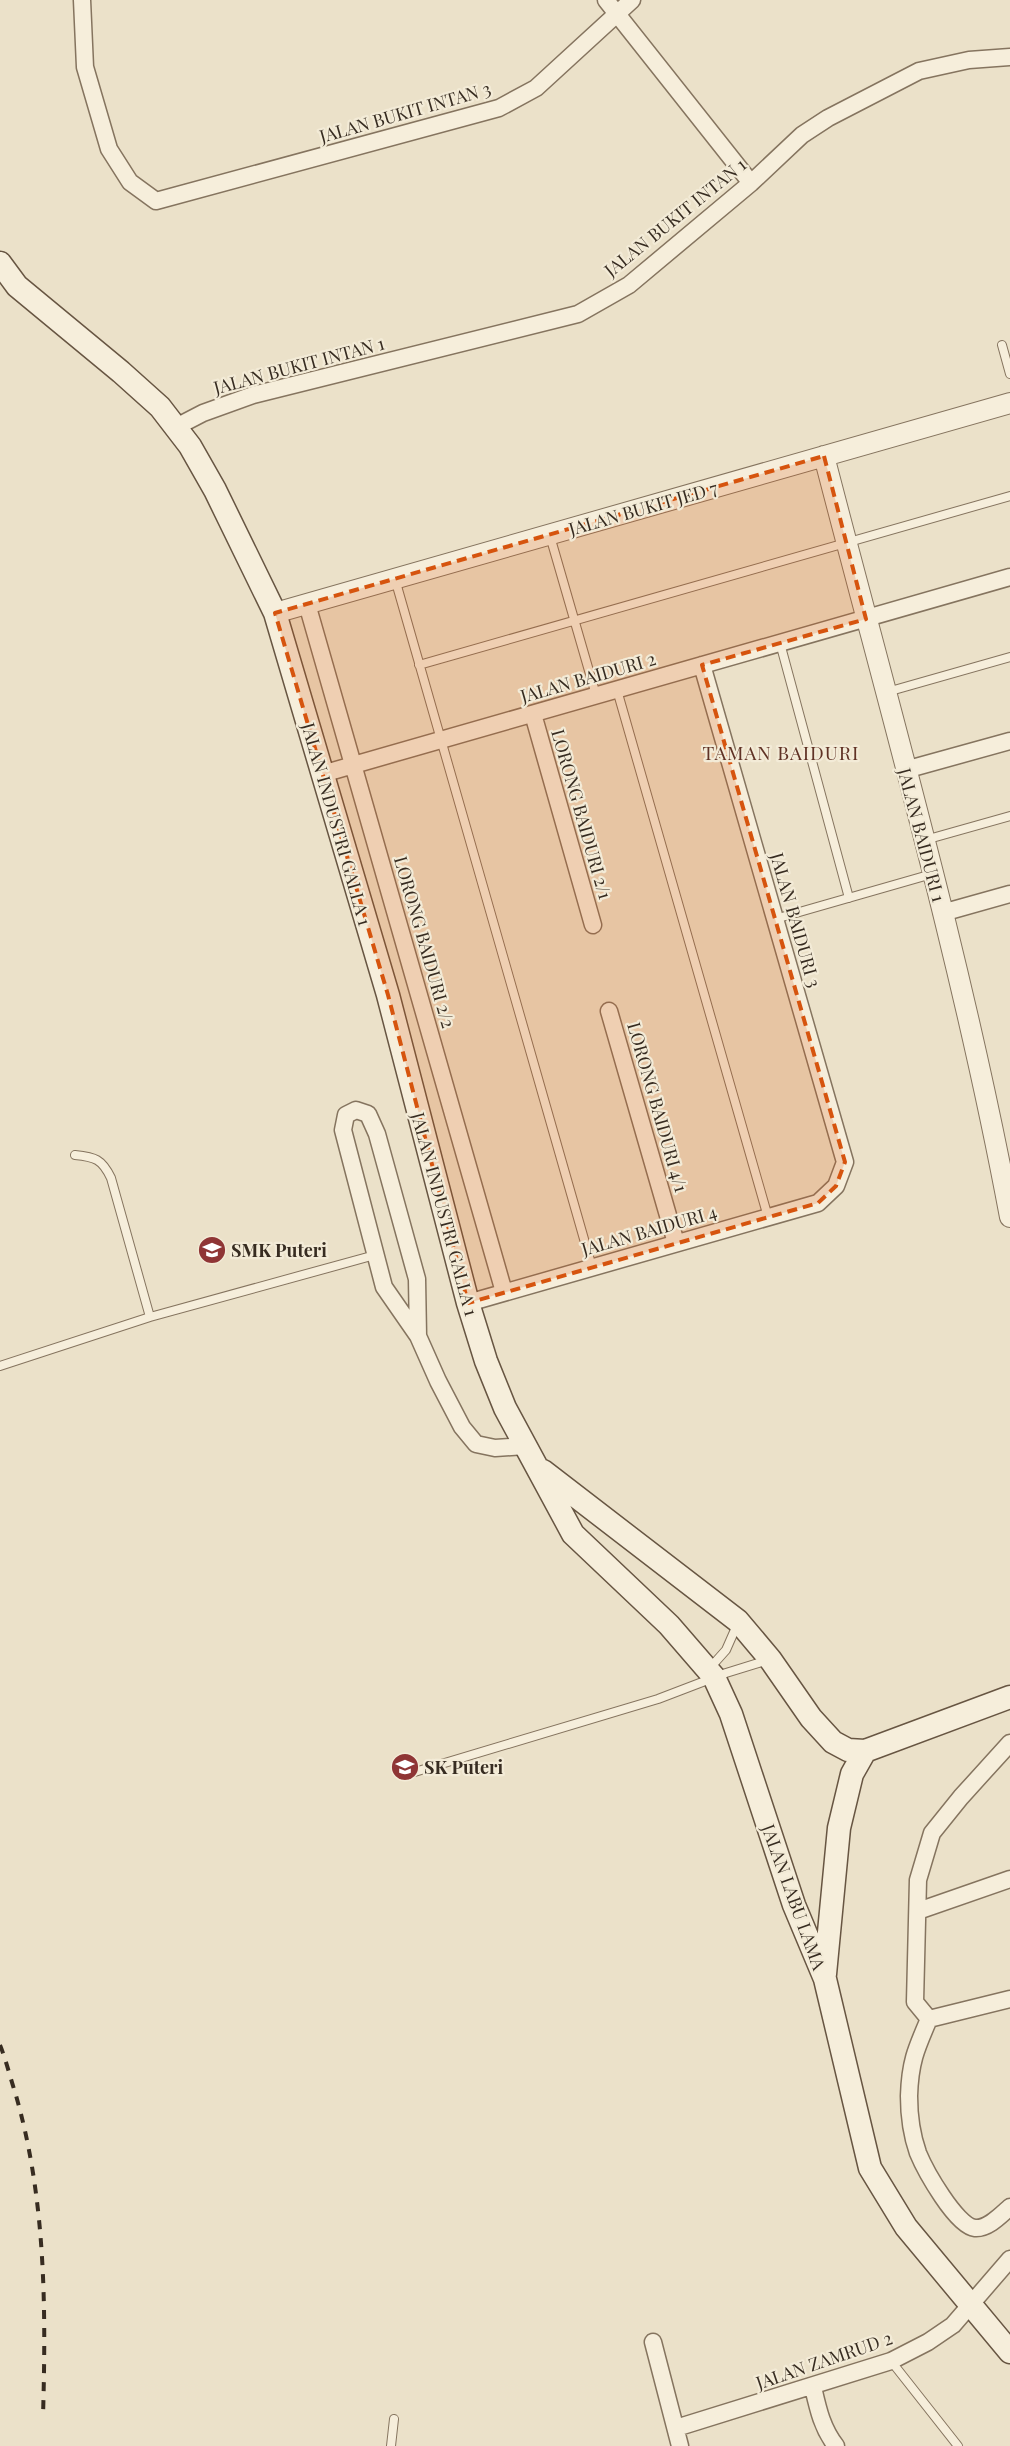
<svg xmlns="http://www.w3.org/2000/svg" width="1010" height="2446" font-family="'Playfair Display',serif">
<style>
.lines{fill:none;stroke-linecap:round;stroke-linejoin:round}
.service-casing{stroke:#85745f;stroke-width:10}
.minor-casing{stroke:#85745f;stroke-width:19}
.tertiary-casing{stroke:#85745f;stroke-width:22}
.secondary-casing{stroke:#675542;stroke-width:25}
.service{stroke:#f6eedb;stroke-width:8}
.minor{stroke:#f6eedb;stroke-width:16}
.tertiary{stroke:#f6eedb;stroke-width:20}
.secondary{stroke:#f6eedb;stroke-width:22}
.rail{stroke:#372c21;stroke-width:4;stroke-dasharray:9 9;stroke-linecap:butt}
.marked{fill:#d6540e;fill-opacity:0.2;stroke:#d6540e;stroke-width:4;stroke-dasharray:10 6;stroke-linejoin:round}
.labels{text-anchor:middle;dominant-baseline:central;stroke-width:4.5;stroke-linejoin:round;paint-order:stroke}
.street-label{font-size:18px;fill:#372c21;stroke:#f3ebd7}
.poi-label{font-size:18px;font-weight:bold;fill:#372c21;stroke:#f3ebd7;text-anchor:start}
.neighbourhood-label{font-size:19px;letter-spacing:1px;fill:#603225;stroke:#f3ebd7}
</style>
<rect width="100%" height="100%" fill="#ebe1c9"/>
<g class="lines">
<defs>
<path id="service" d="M1002 345 1010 374
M550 536 596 695
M395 579 592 1267
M780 643 849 898
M419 665 1010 496
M617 690 768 1217
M887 692 1010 657
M925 840 1010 816
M775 919 932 874
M75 1155C95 1157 102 1159 111 1178L150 1317
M0 1366 150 1317 375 1255
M709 1669 726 1650 737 1625
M408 1774 658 1699 726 1673 768 1660
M891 2361 958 2446
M391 2446 394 2419"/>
<path id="minor" d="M82 0 85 67 109 149 130 182 156 201 499 108 536 88 632 0
M606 0 751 183
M176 427 203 413 253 395 578 314 629 285 751 183 802 135 828 118 919 71 969 60 1010 57
M307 604 504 1292
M533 714 593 925
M905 770 1010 741
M322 774 1010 577
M942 913 1010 894
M609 1011 676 1243
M468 1303 818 1203 836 1186 845 1162 702 665
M418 1336 417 1279 377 1134 368 1114 356 1110 346 1115 343 1130 384 1287 418 1336 438 1381 462 1427 476 1444 495 1448 525 1446
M1010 1743 961 1797 932 1833 918 1880 915 2002 929 2019 1010 1999
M918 1911 1010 1879
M929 2019C916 2049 910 2062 909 2096 909 2113 912 2136 918 2153 925 2170 956 2226 975 2228 988 2229 1001 2215 1010 2207
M653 2342 680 2446
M813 2387C818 2409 822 2428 836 2446
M676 2428 891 2361 928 2342 953 2325 1010 2259"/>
<path id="tertiary" d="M824 456C889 708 962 960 1010 1217
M275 613 1010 403"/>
<path id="secondary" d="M0 263 17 286 121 372 160 407 190 446 215 490 275 613 388 995 468 1303 486 1361 505 1408 573 1534 669 1625 714 1677 731 1714 794 1905 825 1979 870 2168 906 2227 1010 2352
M543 1471 738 1621 770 1659 811 1718 833 1742 848 1750 865 1751 1010 1697
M825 1974 839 1828 852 1774 865 1751"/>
</defs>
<!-- service casing -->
<use href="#service" class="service-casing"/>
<!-- minor casing -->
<use href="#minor" class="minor-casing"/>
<!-- tertiary casing -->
<use href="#tertiary" class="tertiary-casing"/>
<!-- secondary casing -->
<use href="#secondary" class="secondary-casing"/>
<!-- service -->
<use href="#service" class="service"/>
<!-- minor -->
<use href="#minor" class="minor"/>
<!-- tertiary -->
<use href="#tertiary" class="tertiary"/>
<!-- secondary -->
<use href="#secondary" class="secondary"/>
<!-- rail -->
<path class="rail" d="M0 2045C6 2060 10 2077 15 2092 46 2198 46 2308 43 2417"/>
</g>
<!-- marked area -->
<path class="marked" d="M824 456 866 619 702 665 845 1162 836 1186 818 1203 468 1303 388 995 275 613Z"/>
<!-- icons -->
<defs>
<symbol id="school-disc" viewBox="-11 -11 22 22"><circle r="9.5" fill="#8f3535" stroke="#f3ebd7"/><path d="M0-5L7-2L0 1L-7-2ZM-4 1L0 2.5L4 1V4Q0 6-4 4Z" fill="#fff"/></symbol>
</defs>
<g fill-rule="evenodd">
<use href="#school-disc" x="196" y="1234" width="32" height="32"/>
<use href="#school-disc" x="389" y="1751" width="32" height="32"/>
</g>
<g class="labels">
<!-- street labels -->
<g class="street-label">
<text transform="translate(405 112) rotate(-16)">JALAN BUKIT INTAN 3</text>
<text transform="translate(675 217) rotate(-39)">JALAN BUKIT INTAN 1</text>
<text transform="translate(299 365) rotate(-15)">JALAN BUKIT INTAN 1</text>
<text transform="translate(643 508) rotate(-16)">JALAN BUKIT JED 7</text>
<text transform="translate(588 677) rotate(-16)">JALAN BAIDURI 2</text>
<text transform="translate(582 814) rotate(74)">LORONG BAIDURI 2/1</text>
<text transform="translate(337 824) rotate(74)">JALAN INDUSTRI GALLA 1</text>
<text transform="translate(922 835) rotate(75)">JALAN BAIDURI 1</text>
<text transform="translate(796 920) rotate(74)">JALAN BAIDURI 3</text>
<text transform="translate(425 942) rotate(74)">LORONG BAIDURI 2/2</text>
<text transform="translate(658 1107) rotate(74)">LORONG BAIDURI 4/1</text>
<text transform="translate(445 1214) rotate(75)">JALAN INDUSTRI GALLA 1</text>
<text transform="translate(649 1230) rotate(-16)">JALAN BAIDURI 4</text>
<text transform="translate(794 1897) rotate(70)">JALAN LABU LAMA</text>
<text transform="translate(824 2360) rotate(-19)">JALAN ZAMRUD 2</text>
</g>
<!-- poi labels -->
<g class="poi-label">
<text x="231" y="1250">SMK Puteri</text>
<text x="424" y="1767">SK Puteri</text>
</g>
<!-- neighbourhood labels -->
<g class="neighbourhood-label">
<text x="781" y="752">TAMAN BAIDURI</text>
</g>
</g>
</svg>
